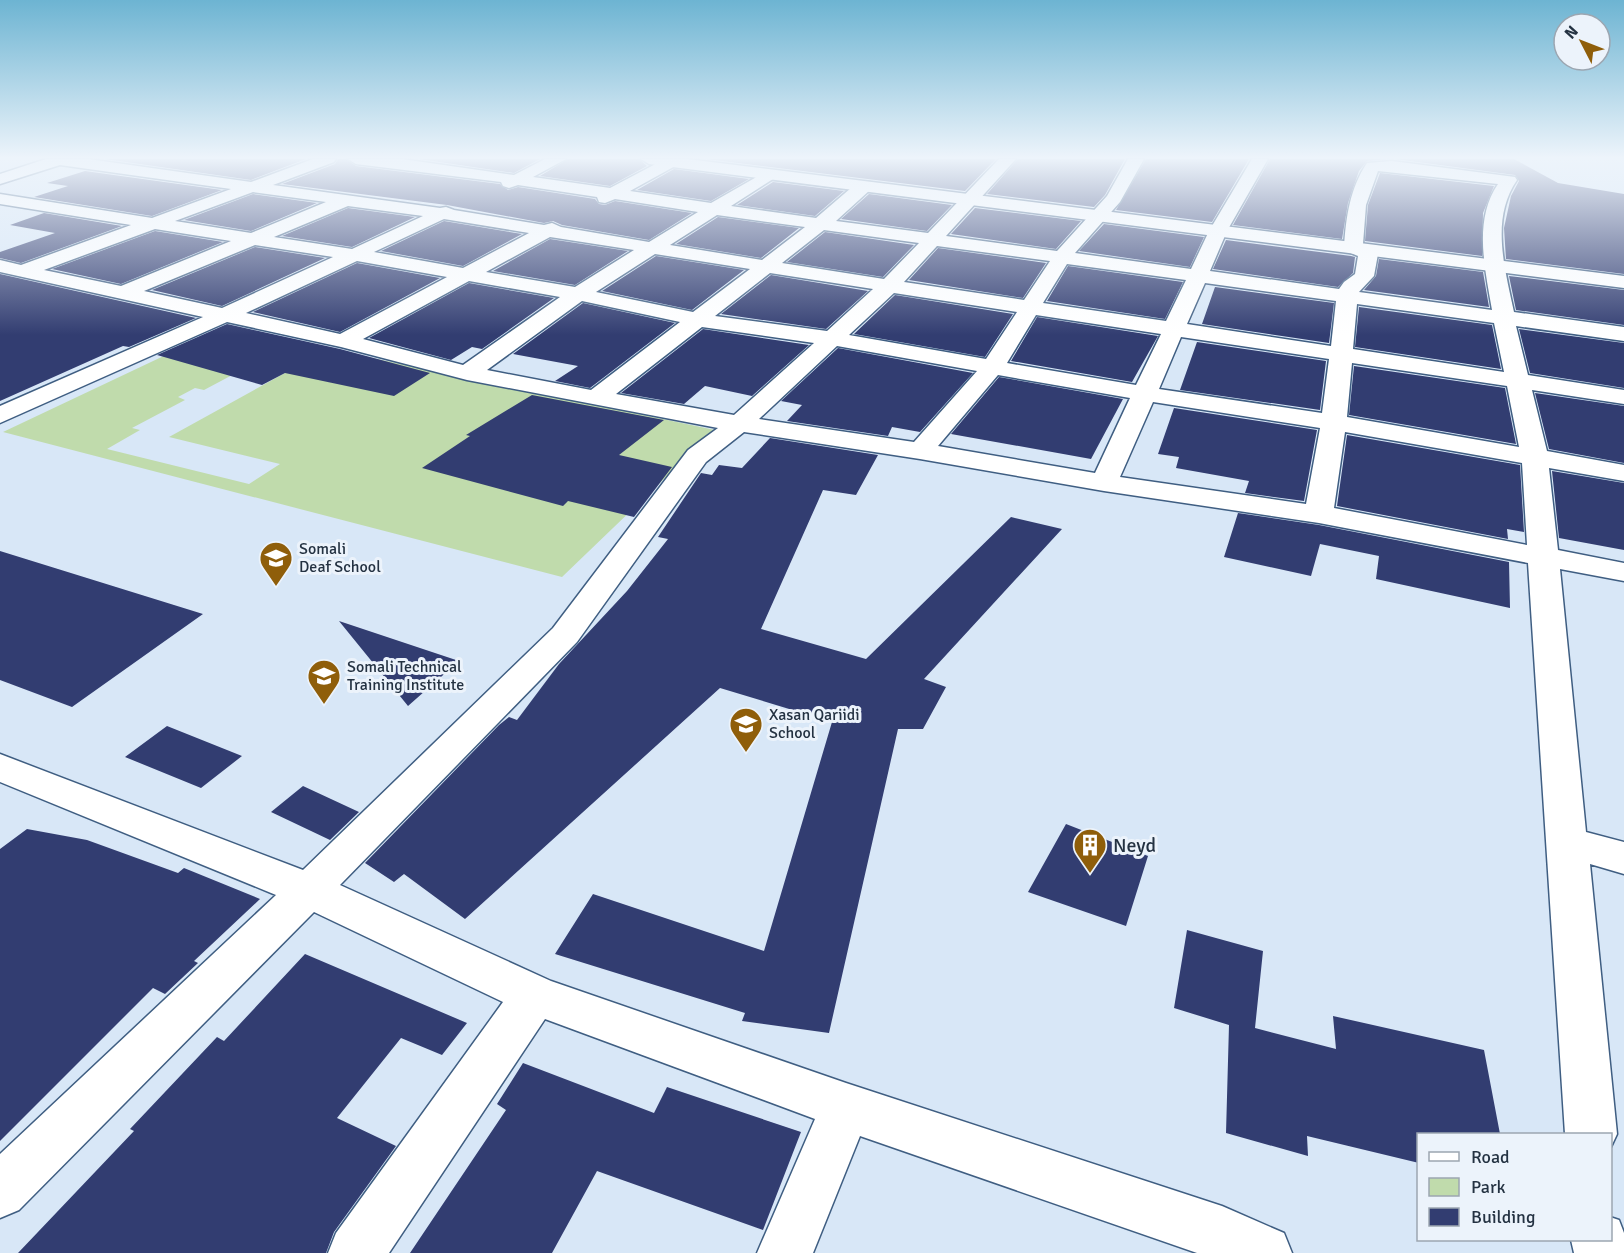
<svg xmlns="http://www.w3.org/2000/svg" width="1624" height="1253" font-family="Signika,sans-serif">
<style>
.green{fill:#c0dbac;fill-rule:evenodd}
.building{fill:#323d71}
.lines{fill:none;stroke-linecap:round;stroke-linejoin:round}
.minor-casing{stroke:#3f5e82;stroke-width:3}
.tertiary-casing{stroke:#3f5e82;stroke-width:3}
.minor{fill:#fff;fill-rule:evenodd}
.tertiary{fill:#fff;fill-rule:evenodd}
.labels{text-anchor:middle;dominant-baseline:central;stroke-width:6;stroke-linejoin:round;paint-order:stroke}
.poi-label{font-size:16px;fill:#243242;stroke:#ecf3fb;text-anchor:start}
.near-poi-label{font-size:20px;fill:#243242;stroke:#ecf3fb;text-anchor:start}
</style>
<rect width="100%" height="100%" fill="#d8e7f7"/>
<!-- green -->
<path class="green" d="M225 327 715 430 562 577 3 432ZM253 364 285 373 169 437 280 464 249 484 107 449 140 430 132 428 185 400 178 397 195 388 204 390Z"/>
<!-- building -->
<path class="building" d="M105 159H306L251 180Z
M338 159H346L356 166 500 184 508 190 518 187 595 199 599 204 605 205 615 201 692 213 649 240 562 225 553 221 544 223 447 205 282 184 335 164Z
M419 159H540L514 173Z
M568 159H639L647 166 610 186 540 176Z
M706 159H996L965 191Z
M1018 159H1125L1105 195 1094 207 987 194Z
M1146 159H1249L1212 222 1116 210Z
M1270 159H1387L1367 161 1359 171 1348 203 1342 239 1233 225Z
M1395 159H1514L1558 183 1624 194V274L1506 259 1504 228 1511 196 1519 181 1515 175Z
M674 169 749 179 711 201 637 190Z
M85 171 222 190 152 216 34 197 68 186 47 183Z
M1380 173 1494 186 1483 213 1482 256 1365 241 1368 205Z
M773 182 844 191 815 216 737 205Z
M253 194 317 203 251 231 184 220Z
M869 194 952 205 927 231 841 219Z
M348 208 415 217 352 247 282 236Z
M975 208 1081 221 1056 249 951 234Z
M44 213 122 226 21 263 0 258V252L55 233 10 225Z
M718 217 799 228 761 258 676 244Z
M444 221 522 234 463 266 381 251Z
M1104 224 1204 237 1190 267 1079 251Z
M155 231 223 242 121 284 52 269Z
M825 232 914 245 883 277 787 262Z
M550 239 628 251 575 285 493 271Z
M1226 240 1351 256 1355 257 1353 273 1338 287 1213 269Z
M255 247 325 258 222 306 152 290Z
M938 248 1046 263 1023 298 909 280Z
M656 256 744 270 692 310 602 291Z
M1379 259 1483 272 1489 307 1364 290 1376 276Z
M357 263 440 278 340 332 253 312Z
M1068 266 1183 282 1165 319 1047 301Z
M0 274 196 318 129 347 123 346 0 401Z
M771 275 868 291 826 329 721 314Z
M1509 276 1624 290V325L1516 310Z
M469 283 554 298 482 349 472 347 451 360 369 338Z
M1215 287 1334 303 1329 343 1202 324Z
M895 295 1013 314 985 357 854 334Z
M583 303 675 323 590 388 555 381 578 366 513 354Z
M1359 307 1492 325 1501 369 1355 347Z
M1037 317 1158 336 1132 382 1011 361Z
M227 324 340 349 430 373 394 396 285 373 262 385 157 355Z
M703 329 809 345 752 396 705 386 684 404 621 393Z
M1519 329 1624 343V388L1530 373Z
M1197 342 1326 361 1320 410 1180 390Z
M838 348 973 373 920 432 892 427 888 436 787 421 802 405 781 401Z
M1354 366 1505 388 1516 444 1349 415Z
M999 377 1123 399 1091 459 951 434Z
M1535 393 1624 406V463L1549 449Z
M532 395 664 420 619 455 672 467 634 517 568 501 563 506 422 468 470 436 466 435Z
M1174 408 1317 430 1304 501 1245 493 1249 481 1176 468 1179 457 1158 454Z
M1347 435 1520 465 1524 532 1507 529 1508 539 1337 506Z
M770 438 878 455 856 495 823 490 761 629 866 659 1011 517 1062 529 924 679 946 687 923 729H898L829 1033 742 1021 745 1013 555 954 593 894 764 951 832 722 720 688 465 919 404 874 394 882 365 863 499 725 509 717 517 720 559 664 627 591 668 539 658 537 701 473 712 475 719 465 742 468Z
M1552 471 1624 483V550L1559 538Z
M1238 513 1319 525 1509 562 1510 608 1376 579 1379 556 1320 544 1311 576 1224 557Z
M0 551 203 614 72 707 0 680Z
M339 621 459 661 408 706Z
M167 726 242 756 201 788 125 757Z
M303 786 359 812 330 840 271 812Z
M1066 824 1148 856 1126 926 1028 892Z
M27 829 87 840 178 873 184 868 260 899 194 961 198 963 165 994 153 988 0 1141V849Z
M1187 930 1263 951 1255 1028 1336 1049 1333 1016 1484 1050 1500 1134H1419V1163L1307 1136 1308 1156 1226 1133 1229 1025 1174 1008Z
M305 954 467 1023 442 1055 401 1038 337 1118 396 1146 334 1232 326 1253H18L134 1131 130 1129 217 1037 224 1041Z
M523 1063 654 1113 667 1087 801 1132 763 1230 597 1171 552 1253H410L506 1110 497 1104Z"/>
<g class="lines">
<defs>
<path id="minor" d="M46 159H88L251 182 313 159H336L334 162 273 185 440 208 446 207 454 210 544 225 552 223 561 227 649 242 698 212 615 199 605 203 599 202 597 197 518 185 509 188 503 186 501 182 356 164 348 159H402L514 175 545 159H566L533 177 610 188 665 159H677L679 162 677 165 630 191 711 203 767 171 775 176 773 179 731 206 816 218 858 182H870L872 186 870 190 836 221 928 233 999 159H1016L946 236 1057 251 1107 196 1128 159H1144L1120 202 1075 253 1191 269 1209 231 1252 159H1268L1227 231 1210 271 1339 289 1344 282 1355 274 1358 256 1346 251 1344 247C1346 217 1350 188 1367 163L1392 161 1515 177 1517 180C1490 219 1505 269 1514 312L1624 327V341L1516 326 1528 375 1624 390V404L1532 390 1547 451 1624 465V481L1549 468 1558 550 1624 563V581L1560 569 1586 832 1624 842V874L1590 864 1617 1134 1610 1149V1134H1565L1528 563 1319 523 1104 491 920 459 744 432 706 462 577 642 340 885 551 981 846 1083 1222 1206 1284 1233 1292 1253H1197L860 1136 813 1253H757L815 1119 545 1019 389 1253H328L336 1233 503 1002 314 912 19 1210 0 1218V1154L276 895 0 782V754L303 870 553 628 688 450 718 428 467 380 341 347 227 322 0 423V406L203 317 0 272V260L21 265 131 225 0 204V194L152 218 231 189 60 165 0 184V174ZM1378 171 1498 184C1473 220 1485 269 1492 310L1359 292 1374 276 1378 254 1375 250 1363 244 1366 205ZM253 192 326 202 251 233 175 221ZM348 206 423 216 352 249 274 237ZM717 215 805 227 762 260 670 245ZM444 219 529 233 463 268 374 252ZM155 229 231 241 121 286 44 270ZM824 230 919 243 884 279 782 263ZM550 237 634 250 575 287 486 272ZM255 245 333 257 222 308 144 291ZM937 246 1050 261 1024 300 904 282ZM655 254 750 269 693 312 596 292ZM357 261 447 277 340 334 246 313ZM1067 264 1186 280 1166 321 1043 303ZM770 273 873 289 827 331 715 316ZM469 281 560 297 463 365 363 339ZM1205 283 1336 301 1331 346 1187 324ZM894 293 1017 312 986 359 849 335ZM582 301 680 322 591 390 487 370ZM1357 304 1494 323 1504 372 1353 349ZM1036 315 1161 334 1136 385 1007 363ZM702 327 814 343 734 415 616 394ZM1181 337 1329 359 1322 413 1159 389ZM837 346 977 371 914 442 759 419ZM1352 363 1507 386 1519 447 1347 417ZM998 375 1130 398 1095 473 938 446ZM1153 402 1320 428 1306 504 1120 477ZM1345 432 1522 463 1527 545 1334 508Z
M1610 1217 1619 1220 1624 1233V1253H1574L1571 1240H1610Z"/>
<path id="tertiary" d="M641 159H687L1624 276V288L649 164Z"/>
</defs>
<!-- minor casing -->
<use href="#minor" class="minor-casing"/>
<!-- tertiary casing -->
<use href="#tertiary" class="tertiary-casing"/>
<!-- minor -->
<use href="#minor" class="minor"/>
<!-- tertiary -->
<use href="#tertiary" class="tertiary"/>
</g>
<!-- sky -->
<linearGradient id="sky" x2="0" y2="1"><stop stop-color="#6db4d2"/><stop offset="0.47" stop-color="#edf4fb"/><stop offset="1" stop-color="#edf4fb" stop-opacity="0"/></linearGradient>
<rect width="1624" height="335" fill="url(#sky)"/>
<!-- icons -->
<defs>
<symbol id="school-pin" viewBox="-11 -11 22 30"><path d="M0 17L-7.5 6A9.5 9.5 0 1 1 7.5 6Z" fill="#8f5e0a" stroke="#ecf3fb"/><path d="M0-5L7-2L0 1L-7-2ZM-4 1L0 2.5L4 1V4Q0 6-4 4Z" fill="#fff"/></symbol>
<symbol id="university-pin" viewBox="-11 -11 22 30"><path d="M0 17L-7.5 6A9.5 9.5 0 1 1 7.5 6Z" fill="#8f5e0a" stroke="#ecf3fb"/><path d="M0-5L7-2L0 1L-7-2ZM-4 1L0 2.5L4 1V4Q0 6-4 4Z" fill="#fff"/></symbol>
<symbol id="building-pin" viewBox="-11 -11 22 30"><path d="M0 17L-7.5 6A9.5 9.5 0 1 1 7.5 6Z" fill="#8f5e0a" stroke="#ecf3fb"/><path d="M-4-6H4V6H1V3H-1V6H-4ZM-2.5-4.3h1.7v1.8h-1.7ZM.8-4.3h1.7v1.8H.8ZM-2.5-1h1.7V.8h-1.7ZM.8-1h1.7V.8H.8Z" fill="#fff"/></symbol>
</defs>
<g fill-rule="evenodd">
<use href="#school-pin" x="257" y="539" width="38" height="52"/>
<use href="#university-pin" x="305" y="657" width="38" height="52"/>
<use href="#school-pin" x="727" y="705" width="38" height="52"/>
<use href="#building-pin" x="1071" y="826" width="38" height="52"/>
</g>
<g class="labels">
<!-- poi labels -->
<g class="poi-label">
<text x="299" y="549">Somali<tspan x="299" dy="18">Deaf School</tspan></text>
<text x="347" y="667">Somali Technical<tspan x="347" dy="18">Training Institute</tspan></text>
<text x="769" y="715">Xasan Qariidi<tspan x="769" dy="18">School</tspan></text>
</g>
<!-- near-poi labels -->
<g class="near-poi-label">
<text x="1113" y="845">Neyd</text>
</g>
</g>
<!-- legend -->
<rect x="1417" y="1133" width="195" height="108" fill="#ecf3fb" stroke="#9ca6b1" stroke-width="1.5"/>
<rect x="1429" y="1152" width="30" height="9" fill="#ffffff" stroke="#9ca6b1" stroke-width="1.5"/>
<text x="1471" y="1163" font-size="18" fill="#243242">Road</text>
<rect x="1429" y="1178" width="30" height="18" fill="#c0dbac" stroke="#9ca6b1" stroke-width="1.5"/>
<text x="1471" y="1193" font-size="18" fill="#243242">Park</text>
<rect x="1429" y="1208" width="30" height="18" fill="#323d71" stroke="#9ca6b1" stroke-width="1.5"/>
<text x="1471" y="1223" font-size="18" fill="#243242">Building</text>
<!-- north arrow -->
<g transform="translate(1582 42) rotate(312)"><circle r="28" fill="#ecf3fb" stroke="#9ca6b1" stroke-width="1.5"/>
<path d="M0-4.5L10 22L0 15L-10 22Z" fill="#8f5e0a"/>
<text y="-9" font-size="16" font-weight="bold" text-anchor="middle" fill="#243242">N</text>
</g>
</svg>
